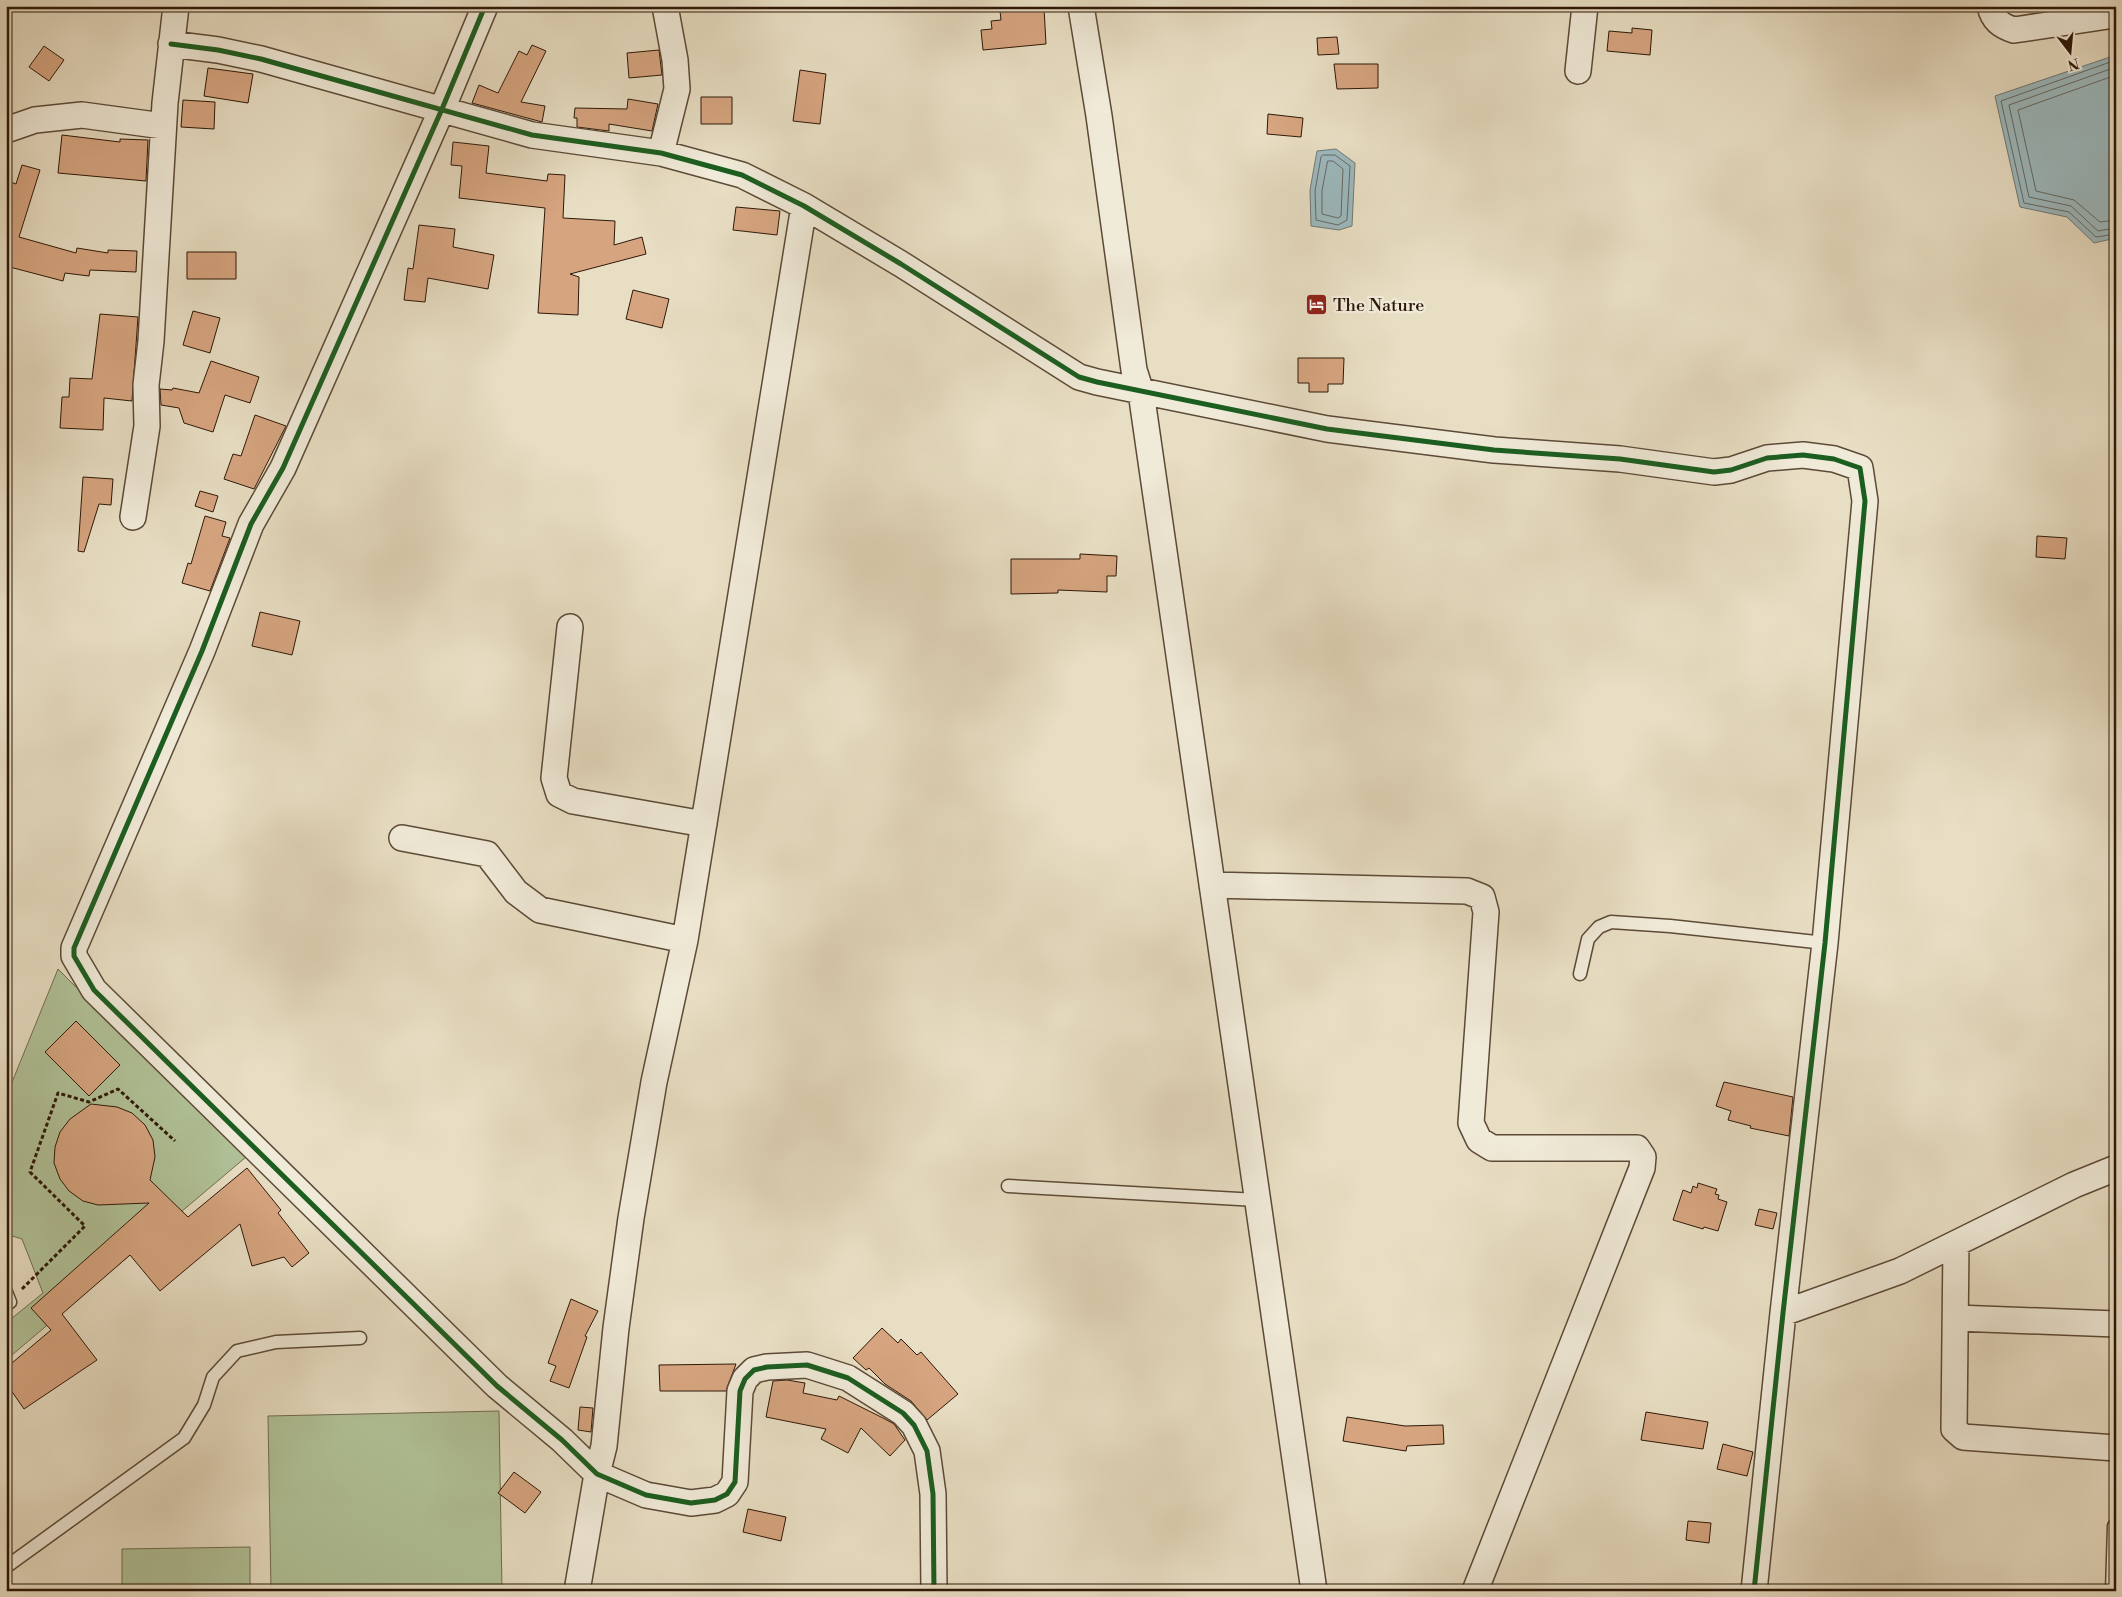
<svg xmlns="http://www.w3.org/2000/svg" width="2122" height="1597" font-family="'Libre Bodoni',serif">
<style>
.green{fill:#b1c298;stroke:#706d50}
.water{fill:#9cb9be;stroke:#707975}
.lines{fill:none;stroke-linecap:round;stroke-linejoin:round}
.shore{stroke:#656863;stroke-width:1}
.building{fill:#d6a580;stroke:#2e1808}
.lane-casing{stroke:#5c4a37;stroke-width:15}
.street-casing{stroke:#5c4a37;stroke-width:28}
.path{stroke:#2e1808;stroke-width:3;stroke-dasharray:4 2.5;stroke-linecap:butt}
.lane{stroke:#f0ead8;stroke-width:12}
.street{stroke:#f0ead8;stroke-width:25}
.cycleway-casing{stroke:#f0ead8;stroke-width:8}
.cycleway{stroke:#1b5e20;stroke-width:5}
.labels{text-anchor:middle;dominant-baseline:central;stroke-width:4.5;stroke-linejoin:round;paint-order:stroke}
.poi-label{font-size:18px;fill:#2e1808;stroke:#f0ead8;text-anchor:start}
</style>
<rect width="100%" height="100%" fill="#e8dec3"/>
<filter id="stains"><feTurbulence type="fractalNoise" baseFrequency=".004" numOctaves="4"/><feColorMatrix values="0 0 0 0 .2 0 0 0 0 .09 0 0 0 0 .02 0 0 0 .5 -.17"/></filter>
<radialGradient id="worn" r=".72"><stop offset=".6" stop-color="#630" stop-opacity="0"/><stop offset="1" stop-color="#630" stop-opacity=".3"/></radialGradient>
<!-- green -->
<path class="green" d="M58 969 246 1157 6 1360V1323L43 1293 22 1239 6 1234V1097Z
M499 1411 502 1591H271L268 1416Z
M250 1547V1591H122V1549Z"/>
<!-- water -->
<path class="water" d="M2116 55V238L2094 243 2067 217 2020 207 1995 96Z
M1336 149 1355 163 1352 226 1339 230 1311 226 1310 190 1317 151Z"/>
<g class="lines">
<!-- shore -->
<path class="shore" d="M2116 60 2001 101 2024 203 2069 212 2096 237 2116 234
M2116 67 2009 105 2029 197 2071 206 2098 231 2116 228
M2116 75 2018 110 2036 191 2074 200 2100 222 2116 220
M1323 155H1335L1350 166 1347 220 1338 225 1316 220 1315 191 1321 157Z
M1328 161H1333L1343 169 1341 216 1338 218 1322 214V191Z"/>
</g>
<!-- building -->
<path class="building" d="M1044 8 1046 44 983 50 981 30 992 29 991 21 1001 20 1000 11Z
M1632 28 1652 30 1650 55 1607 51 1609 31 1632 33Z
M1337 37 1339 54 1318 55 1317 38Z
M532 45 546 51 521 102 545 106 542 122 472 103 479 85 498 93 519 51 527 55Z
M44 46 64 60 49 81 29 67Z
M659 50 662 75 629 78 627 53Z
M1334 64H1378V88L1337 89Z
M208 68 253 74 248 103 204 96Z
M800 70 826 74 820 124 793 121Z
M701 97H732V124H701Z
M628 99 658 104 652 131 609 124V131L577 127V118H574L575 108 627 109Z
M183 100 215 102 214 129 181 127Z
M1268 114 1303 118 1301 137 1267 134Z
M62 135 120 142V139L148 140 146 181 58 173Z
M453 142 489 146 486 173 547 181 548 174 565 175 563 218 615 221 614 245 642 237 646 254 570 274 579 277 578 315 538 313 545 208 459 198 462 166 451 165Z
M22 165 40 170 19 237 76 253 77 248 108 253V250L137 251 136 272 90 270 89 276 65 273 63 281 6 266V198L11 182 16 184Z
M736 207 780 211 777 235 733 230Z
M419 225 455 229 453 247 494 255 488 289 428 278 425 302 404 300 408 268 413 269Z
M187 252H236V279H187Z
M633 290 669 299 662 328 626 319Z
M193 311 220 318 210 353 183 345Z
M100 314 138 317 132 401 104 398 103 430 60 428 62 397H69L70 378 92 379Z
M1298 358H1344L1343 384H1328V392H1309V383H1298Z
M211 361 259 377 250 403 225 395 213 432 184 423 179 408 161 405 160 389 172 390 173 388 199 393Z
M255 415 286 426 254 489 224 479 233 454 241 456Z
M83 477 113 479 111 505 99 504 84 552 78 551Z
M200 491 218 496 213 512 195 506Z
M205 516 226 522 222 536 230 538 210 591 182 583 188 563 191 564Z
M2037 536 2067 538 2065 559 2036 557Z
M1080 554 1117 556 1116 576H1107V592L1058 590V593L1011 594V559H1080Z
M260 612 300 621 292 655 252 646Z
M76 1021 120 1065 89 1096 45 1052Z
M1724 1082 1793 1097 1789 1136 1750 1128 1751 1126 1728 1120 1731 1111 1716 1106Z
M91 1104 117 1107 132 1113 145 1125 153 1140 155 1157 150 1180 188 1217 247 1168 281 1210 278 1213 309 1253 292 1267 284 1257 252 1266 240 1224 160 1291 130 1255 62 1314 97 1360 24 1409 6 1383V1368L51 1330 31 1308 149 1203 98 1205 83 1201 69 1191 60 1179 54 1163 55 1147 60 1132 70 1119Z
M1698 1183 1717 1189 1715 1194 1719 1195 1718 1199 1727 1202 1718 1231 1704 1227 1703 1229 1673 1220 1683 1190 1691 1193 1693 1186 1697 1188Z
M1759 1209 1777 1213 1773 1229 1755 1225Z
M571 1299 598 1311 585 1336 587 1337 569 1388 550 1381 556 1366 548 1363Z
M882 1328 898 1343 901 1339 917 1355 921 1352 958 1394 927 1420 911 1401 885 1384 869 1368 866 1370 853 1358Z
M736 1364 726 1391H660L659 1365Z
M787 1380 805 1383 803 1393 837 1400 839 1396 885 1419 894 1424 905 1440 890 1456 861 1428 848 1453 821 1439 826 1429 766 1417 773 1381Z
M580 1407 593 1408 591 1432 578 1430Z
M1646 1412 1708 1422 1703 1449 1641 1440Z
M1347 1417 1405 1426 1443 1425 1444 1444 1407 1446 1406 1451 1343 1441Z
M1723 1444 1753 1452 1747 1476 1717 1469Z
M514 1472 541 1492 525 1513 498 1493Z
M748 1509 786 1517 781 1541 743 1532Z
M1688 1521 1711 1523 1709 1543 1686 1540Z"/>
<g class="lines">
<defs>
<path id="lane" d="M1580 974 1588 939 1599 927 1611 922 1670 926 1825 943
M1008 1186 1257 1200
M6 1292 10 1302 6 1305
M6 1567 184 1438 204 1405 213 1377 237 1351 276 1342 360 1338
M2112 1591 2114 1526"/>
<path id="street" d="M485 6 442 109 283 468 251 524 202 651 74 948V956L94 990 497 1386 562 1440 597 1474 646 1495 691 1503 715 1500 727 1494 735 1482 740 1391 745 1379 754 1370 767 1367 807 1365 848 1378 903 1413 914 1425 927 1451 933 1494 934 1591
M1081 6 1099 116 1134 370 1141 392 1314 1591
M1990 6C1993 20 2001 26 2014 30L2108 16 2116 12
M171 44 218 50 261 59 532 135 661 153 742 175 804 206 901 264 1079 377 1097 382 1327 429 1494 450 1620 459 1714 472 1731 470 1767 458 1803 455 1834 459 1860 468 1865 501 1825 943 1783 1313 1754 1591
M1578 71 1585 6
M6 130 35 120 82 115 163 126
M661 153 677 89 675 60 665 6
M133 517 147 426 146 385 151 341 165 103 176 6
M570 627 554 778 559 794 573 801 704 824
M402 838 487 854 516 892 540 910 685 940
M1212 885 1467 891 1482 897 1486 912 1471 1123 1479 1140 1492 1148H1637L1643 1157 1642 1168 1475 1591
M1956 1244 1954 1429 1963 1437 2116 1448
M1783 1313 1900 1271 2074 1185 2116 1168
M1956 1318 2116 1324
M577 1591 597 1474 604 1446 616 1328 631 1218 654 1082 685 940 804 206"/>
</defs>
<!-- lane casing -->
<use href="#lane" class="lane-casing"/>
<!-- street casing -->
<use href="#street" class="street-casing"/>
<!-- path -->
<path class="path" d="M22 1289 85 1226 30 1172 58 1093 89 1102 118 1089 175 1141"/>
<!-- lane -->
<use href="#lane" class="lane"/>
<!-- street -->
<use href="#street" class="street"/>
<defs>
<path id="cycleway" d="M485 6 442 109 283 468 251 524 202 651 74 948V956L94 990 497 1386 562 1440 597 1474 646 1495 691 1503 715 1500 727 1494 735 1482 740 1391 745 1379 754 1370 767 1367 807 1365 848 1378 903 1413 914 1425 927 1451 933 1494 934 1591
M171 44 218 50 261 59 532 135 661 153 742 175 804 206 901 264 1079 377 1097 382 1327 429 1494 450 1620 459 1714 472 1731 470 1767 458 1803 455 1834 459 1860 468 1865 501 1825 943 1783 1313 1754 1591"/>
</defs>
<!-- cycleway casing -->
<use href="#cycleway" class="cycleway-casing"/>
<!-- cycleway -->
<use href="#cycleway" class="cycleway"/>
</g>
<!-- icons -->
<defs>
<symbol id="hotel-square" viewBox="-11 -11 22 22"><rect x="-9" y="-9" width="18" height="18" rx="4" fill="#8f2418" stroke="#f0ead8"/><path d="M-6-4.5h1.5V1H6V5H4.5V3h-9V5H-6ZM-4 0a1.8 1.8 0 1 1 3.6 0ZM.5 0V-2.5h3Q6-2.5 6 0Z" fill="#fff"/></symbol>
</defs>
<g fill-rule="evenodd">
<use href="#hotel-square" x="1304" y="292" width="25" height="25"/>
</g>
<g class="labels">
<!-- poi labels -->
<g class="poi-label">
<text x="1333" y="305">The Nature</text>
</g>
</g>
<!-- margin -->
<rect width="2122" height="1597" fill="none" stroke="#e8dec3" stroke-width="25"/>
<rect x="8" y="8" width="2107" height="1582" fill="none" stroke="#2e1808" stroke-width="2.5"/>
<rect x="12" y="12" width="2097" height="1572" fill="none" stroke="#2e1808"/>
<!-- north arrow -->
<g transform="translate(2070 52) rotate(164)" stroke="#f0ead8" stroke-width="4" paint-order="stroke">
<path d="M0-4L9 19L0 12L-9 19Z" fill="#2e1808"/>
<text y="-8" font-size="14" font-weight="bold" text-anchor="middle" fill="#2e1808">N</text>
</g>
<rect width="100%" height="100%" filter="url(#stains)"/>
<rect width="100%" height="100%" fill="url(#worn)"/>
</svg>
